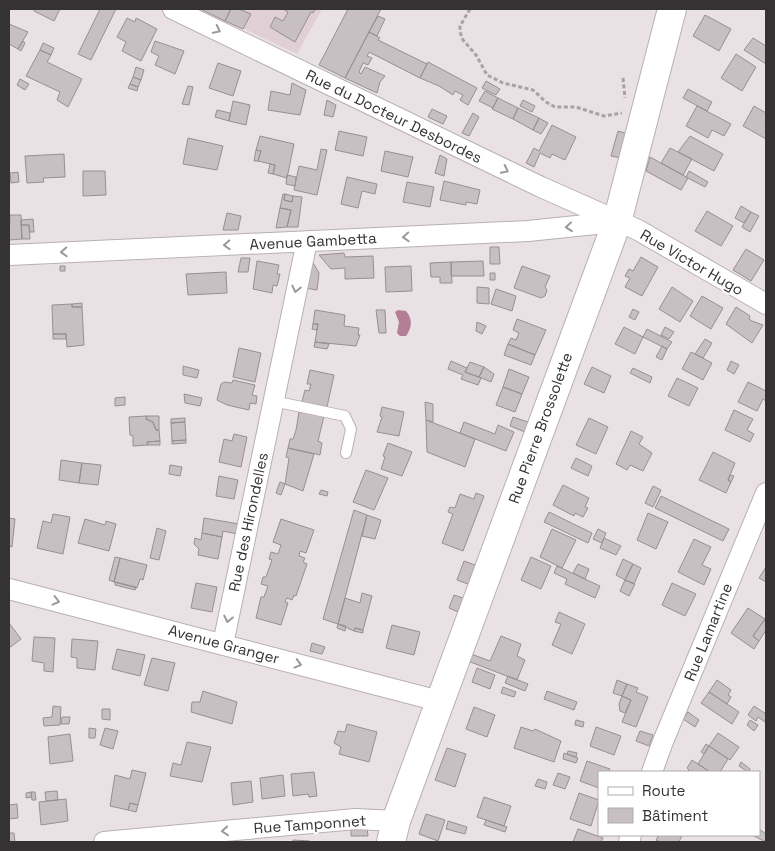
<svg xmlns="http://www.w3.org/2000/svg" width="775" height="851" font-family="'Space Grotesk',sans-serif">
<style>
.built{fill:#e0d0d6}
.water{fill:#b37f94}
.building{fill:#c7bfc2;stroke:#978f92}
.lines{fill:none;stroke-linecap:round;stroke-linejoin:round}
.lane-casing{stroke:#b8b0b3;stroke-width:12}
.street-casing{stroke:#b8b0b3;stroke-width:22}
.secondary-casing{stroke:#b8b0b3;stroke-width:30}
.path{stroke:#a9a2a5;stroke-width:3;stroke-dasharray:4 2.5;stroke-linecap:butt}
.lane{stroke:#fff;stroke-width:10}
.street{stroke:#fff;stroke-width:20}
.secondary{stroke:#fff;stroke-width:28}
.oneway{stroke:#9a9899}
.labels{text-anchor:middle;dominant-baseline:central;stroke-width:4;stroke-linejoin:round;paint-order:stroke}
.street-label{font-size:15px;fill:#353233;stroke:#fff}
</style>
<rect width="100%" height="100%" fill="#e9e1e4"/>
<!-- built -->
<path class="built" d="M202 9H322L297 54Z"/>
<!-- water -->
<path class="water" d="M398 310 406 311C413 319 412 328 406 336H400L397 333 399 322 395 312Z"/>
<!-- building -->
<path class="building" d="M35 9H60L54 21 34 11Z
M100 9H116L91 60 78 54Z
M200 9H231L225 21Z
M231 9H239L251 14 243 29 225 21Z
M283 9H315L313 13 311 12 295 42 270 27 275 17 283 21 288 12Z
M348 9H381L345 78 319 65Z
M705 15 731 29 719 51 693 36Z
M378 16 385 19 377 36 369 32Z
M127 18 135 22 136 18 157 29 141 61 122 51 126 42 117 37Z
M9 24 28 32 18 49 9 44Z
M369 32 380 38 378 40 427 64 420 78 369 52 367 56 372 58 368 65 363 63 359 72 361 74 365 67 385 76 380 82 377 93 345 78Z
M753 38 766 46V64L744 50Z
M23 41 25 43 21 51 18 49Z
M155 41 184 51 175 74 155 65 159 56 151 52Z
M43 43 54 48 51 55 40 50Z
M40 50 51 55 47 62 82 79 68 107 57 100 60 92 26 76Z
M736 54 756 67 742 91 721 78Z
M428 62 477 88 468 105 460 100 463 95 455 91 453 95 439 86 420 78Z
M218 63 241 71 233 96 209 88Z
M136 67 144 70 141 80 133 77Z
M133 77 141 80 138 87 130 84Z
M20 79 29 84 25 90 17 85Z
M486 81 500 89 496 95 482 88Z
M292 83 306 90 300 115 268 110 271 91 290 95Z
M130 84 138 87 137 91 128 88Z
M188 86 193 87 189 105 182 104Z
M688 89 712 102 707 111 683 98Z
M485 91 498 98 493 108 479 101Z
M498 98 518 108 513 119 492 109Z
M327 100 336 105 333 117 324 115Z
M523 100 535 106 532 112 520 106Z
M233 101 250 105 246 125 229 121Z
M697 106 731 124 724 136 712 130 708 138 686 126Z
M754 106 766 113V139L743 126Z
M518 108 539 118 533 130 513 119Z
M432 109 447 116 443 124 428 117Z
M217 110 230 113 229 121 215 117Z
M473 113 479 117 469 136 462 133Z
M539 118 548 123 541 134 533 130Z
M552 125 576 137 565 160 552 154 550 158 540 153 534 167 526 163 534 148 539 151Z
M339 131 367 137 363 156 335 150Z
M618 131 628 134 621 158 611 156Z
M260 136 294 144 287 178 273 174 275 165 258 161 261 151 256 150Z
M690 136 723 154 714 171 678 152Z
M188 138 223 146 217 170 183 164Z
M670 148 692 159 683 175 661 163Z
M321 149 327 150 317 195 294 190 299 166 317 170Z
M256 150 261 151 258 161H254Z
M385 151 413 157 408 177 381 171Z
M64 154 65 177 43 178 44 182 27 183 25 156Z
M440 155 447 159 444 176 435 173Z
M650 157 688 178 681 190 646 171Z
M270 164 275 165 273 174 268 173Z
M83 171H105L106 195 83 196Z
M689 171 708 182 705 187 686 177Z
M18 172 19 182 11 183 10 173Z
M287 175 296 177 295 186 286 184Z
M347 177 377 184 375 194 362 191 358 208 341 204Z
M444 181 480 190 477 204 466 202V205L440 200Z
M407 182 434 187 430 207 403 202Z
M283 194H285L284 200 292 202 293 196 302 197 298 227H287L291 210 280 208Z
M285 194 293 196 292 202 284 200Z
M741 206 751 212 744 223 735 218Z
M280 208 291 210 287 227 276 228Z
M707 211 733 226 721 246 695 231Z
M751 212 759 216 750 232 742 227Z
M227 213 241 216 238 230H223Z
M10 215H21L22 239 9 240Z
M33 219 34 232H30L29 225H21V220Z
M21 225H29L30 239H22Z
M490 247H499L500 264H490Z
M746 249 764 260 751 281 733 270Z
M344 253 345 257 373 256 374 278 345 279V268L331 269 319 255Z
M641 257 658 267 642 296 625 287 630 278 625 276 629 269 633 271Z
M241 258H250L248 272H238Z
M257 261 279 265 277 274H280L277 286 273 285 272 293 253 289Z
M312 261 319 273 317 290 305 288Z
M483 261 484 276H451V262Z
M451 262 452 283H440V277H431L430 263Z
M60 266H65V271H60Z
M411 266 412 291 386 292 385 267Z
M522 266 550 276 545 287 547 290 545 296 541 298 514 288Z
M226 272 227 293 188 295 186 274Z
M490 273H495V280H490Z
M477 287 489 288V304L477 303Z
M672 287 693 301 680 322 659 309Z
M496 289 516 296 512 311 491 304Z
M702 296 723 308 711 329 690 316Z
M82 303V307H72V304Z
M72 304V307H82L84 345 67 347 66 334H53L52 305Z
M736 307 750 316 749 319 752 321 763 325 752 343 726 324Z
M633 309 639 312 635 320 629 317Z
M315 310 345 315 344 326 359 328 358 335H360L356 346 315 342 318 324H313Z
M376 310H385L386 333H379Z
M517 319 546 330 535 355 508 344 511 338 516 340 519 333 513 330Z
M477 322 486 326 482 334 476 331Z
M313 324H318L317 330 312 329Z
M624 327 643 337 635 354 615 344Z
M665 327 674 332 669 339 661 335Z
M647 329 672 342 667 349 643 337Z
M53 334H66V339H53Z
M705 339 712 343 703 358 695 354Z
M315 342 329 344 327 349 314 347Z
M508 344 535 355 531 365 504 355Z
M662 346 667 349 662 360 656 357Z
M239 348 261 353 255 382 233 377Z
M691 352 712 363 703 380 682 369Z
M451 361 467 368 465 372 481 378 478 385 461 379 463 375 448 369Z
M731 361 739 365 734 374 727 370Z
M470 362 484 367 479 377 465 372Z
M183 366 199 370 197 378 183 375Z
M484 367 494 374 491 382 479 377Z
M592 367 611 376 604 393 584 384Z
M633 368 652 377 650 383 630 373Z
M509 369 529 377 522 394 503 387Z
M310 370 334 375 327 407 302 402 305 390 309 391 311 384H307Z
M677 378 698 388 689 406 668 396Z
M233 380 255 385 252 395 257 396 256 404 250 403 249 410 227 405 217 400 221 384 224 382 232 383Z
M748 382 766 391V401L763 399 757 411 738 402Z
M503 387 522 394 515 412 496 405Z
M184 394 202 398 200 406 185 403Z
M125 397V405L115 406V398Z
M425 402 433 404V422L426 420Z
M382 407 404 412 399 436 377 432 382 417 380 416Z
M734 410 753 419 747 430 754 434 750 442 725 430Z
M299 412 324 416 318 441 322 443 320 455 288 448 290 439H293L296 430Z
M147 416 146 419 153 422 156 430H159L160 441 147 442 148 445 133 446V436L130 435 129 417Z
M147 416H159V430H156L153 422 146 419Z
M513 417 528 422 525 432 510 426Z
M185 418V422L171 423V419Z
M589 418 608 427 596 454 576 445Z
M426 420 475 439 465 467 427 452Z
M185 422 186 440 172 441 171 423Z
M464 422 495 434 498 425 514 432 506 451 460 433Z
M631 431 643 437 639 444 652 453 643 471 630 465 627 470 616 464Z
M234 434 247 437 241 467 219 462 224 439 232 441Z
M186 440V443L172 444V441Z
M160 441V445H148L147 442Z
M388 443 412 452 402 476 381 469 385 457 383 456Z
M288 448 314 454 303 491 285 484 289 458 286 457Z
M713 452 735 463 728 480 731 482 726 493 699 480Z
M576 458 592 466 588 476 571 468Z
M61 460 82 463 79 483 59 480Z
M82 463 101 465 98 485 79 483Z
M170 465 182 467 180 476 169 474Z
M366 470 388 478 374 510 353 502Z
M730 475 734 476 731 482 728 480Z
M219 476 238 480 234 499 216 496Z
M280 482 285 484 281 495 276 493Z
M563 485 589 498 585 507 588 508 583 517 575 513 574 516 553 505Z
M653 486 661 490 653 507 645 503Z
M321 490 328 492 327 496 319 494Z
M476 493 484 496 463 551 442 543 453 514 448 512 450 507 455 508 460 494 474 499Z
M661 496 729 529 723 541 655 508Z
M354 510 367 515 338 624 323 619Z
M549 512 592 533 588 543 544 522Z
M648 513 668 522 656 549 637 540Z
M53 514 70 517 63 554 37 548 43 521 51 523Z
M367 515 381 520 375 539 362 536Z
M9 518 15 519 12 547 9 546Z
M204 518 239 524 237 534 223 531 222 537 202 533Z
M85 519 105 525 106 521 116 524 109 551 78 543Z
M281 519 314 530 306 553 300 551 299 556 305 558 303 562 307 564 296 596 294 595 292 600 287 598 285 602 288 603 281 625 256 618 261 597H264L268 586 261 584 263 577H266L272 560 269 559 271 552 278 554 281 545 273 542Z
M157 528 166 531 159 560 150 558Z
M552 529 576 540 562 568 540 557Z
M598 529 606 533 602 543 593 539Z
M202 533 222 537 218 559 198 555 199 549 194 544 195 538 201 540Z
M604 538 621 546 616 555 600 548Z
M694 539 711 547 702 565 711 569 704 585 678 572Z
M115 557 120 558 114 582 109 580Z
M531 557 551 566 541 589 521 580Z
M120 558 147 565 143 580 140 579 137 588 114 582Z
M623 559 633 564 625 580 616 575Z
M464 561 475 565 468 584 457 580Z
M578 564 589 569 585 579 573 573Z
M633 564 641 568 634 584 625 580Z
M557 566 600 586 595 598 565 584 567 579 554 573Z
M766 567V582L759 578Z
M625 580 635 584 629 596 620 591Z
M115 582 136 587 135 590 115 585Z
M196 583 217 587 212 612 191 608Z
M672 583 696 594 685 616 662 605Z
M362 593 372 596 363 630 355 628 354 631 338 624 345 598 360 603Z
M454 595 463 598 458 612 449 608Z
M748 608 765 619 753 636 759 641 754 649 731 633Z
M559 612 585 624 572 654 552 645 561 624 555 622Z
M765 619 766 630 759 641 753 636Z
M9 623 21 639 9 648Z
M338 624 346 626 345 631 337 628Z
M392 625 420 632 414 655 386 648Z
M355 628 363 630V633L354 631Z
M501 636 521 644 517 656 525 660 517 680 468 661 471 654 490 661Z
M34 637 55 638 53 672 44 671V663L32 661Z
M72 639 98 641 95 670 77 668V658L71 657Z
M312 643 325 647 322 654 310 651Z
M117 649 145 655 140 676 112 669Z
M152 658 175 663 168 691 144 685Z
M477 668 495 675 490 689 472 682Z
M508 676 528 684 525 691 505 683Z
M617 680 627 684 622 696 613 693Z
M717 680 731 690 728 695 731 697 727 704 709 692Z
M627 684 638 688 636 692 648 697 636 727 622 722 631 700 622 696Z
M503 687 516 692 514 697 501 693Z
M203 691 237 702 232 724 191 712 192 702H200Z
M547 691 577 702 574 710 544 699Z
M709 692 739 712 732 724 701 703Z
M622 696 631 700 625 713 620 711 619 704Z
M53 706 61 707 60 725 44 726 43 718 52 717Z
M754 706 766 714 765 722 758 717 756 721 748 715Z
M474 707 495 715 487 737 466 729Z
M102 709H110V720L102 719Z
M688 712 699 720 695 727 683 719Z
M62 717H70L69 724H61Z
M576 720 584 722 583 727 575 725Z
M750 720 758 725 754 731 747 725Z
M347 724 377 732 369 762 339 754 341 747 334 743 338 731 345 732Z
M521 727 533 731 535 729 561 741 554 762 514 748Z
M596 727 621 736 614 755 590 746Z
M89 728 96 729 95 738H89Z
M105 728 118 731 113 749 100 745Z
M640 731 653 735 649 746 636 741Z
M718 733 739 747 730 760 709 746Z
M70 734 73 761 50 764 48 737Z
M187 742 211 747 202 782 170 776 173 763 181 765Z
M706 744 709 746 704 754 701 752Z
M709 746 728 759 720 772H710L698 764Z
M447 748 466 754 455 787 435 780Z
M568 751 577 753 576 757 567 754Z
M564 753 578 758 576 763 563 759Z
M692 760 710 772H687L689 770 687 768Z
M587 761 610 769 609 772H599V788L580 781Z
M741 762 750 769 748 772 739 766Z
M132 770 146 773 138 805 130 803 128 810 110 806 115 775 130 779Z
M314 772 317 796 309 797 308 794 293 796 291 774Z
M558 773 570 777 565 789 553 785Z
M283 775 285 796 262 799 260 778Z
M538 779 547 782 545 789 535 786Z
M251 781 253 802 233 805 231 783Z
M57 791 58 800 46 801 45 792Z
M31 792 32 797 26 798V793Z
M31 792H35L36 800H32Z
M579 793 599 800 591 826 570 819Z
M484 797 511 806 504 826 477 817Z
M66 799 68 821 41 825 39 802Z
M130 803 138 805 136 812 128 810Z
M17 804 18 818 9 819V805Z
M426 814 445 820 438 841 419 834Z
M486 820 507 827 505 832 484 825Z
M448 821 467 827 465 834 446 829Z
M367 827 368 836H351V828Z
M578 829 603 838 601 842H573Z
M759 829 766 834V842L752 835H759Z
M9 833H14L15 842H9Z
M659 835H682L679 842H661L656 840Z
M293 840 310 841V842H293Z"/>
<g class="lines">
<defs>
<path id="lane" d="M273 401 345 416 351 429 346 453"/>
<path id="street" d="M173 9 541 187 638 230 766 304
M9 255 528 231 615 222
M9 589 439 701
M223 644 307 241
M652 772 662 744 766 493
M104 842 356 819 396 821
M629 842 631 835"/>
<path id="secondary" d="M391 842 396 821 617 222 672 9"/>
</defs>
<!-- lane casing -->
<use href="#lane" class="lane-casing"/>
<!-- street casing -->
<use href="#street" class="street-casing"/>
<!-- secondary casing -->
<use href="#secondary" class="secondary-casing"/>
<!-- path -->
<path class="path" d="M470 9 460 26V32L463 40 476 55 487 75 503 83 533 90 546 102 555 107H576L604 116 622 113
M623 78 625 98"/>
<!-- lane -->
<use href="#lane" class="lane"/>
<!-- street -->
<use href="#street" class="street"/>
<!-- secondary -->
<use href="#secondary" class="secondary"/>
</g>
<!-- one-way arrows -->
<defs><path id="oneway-chevron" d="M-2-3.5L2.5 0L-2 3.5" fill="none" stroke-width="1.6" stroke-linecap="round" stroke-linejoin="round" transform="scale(1.25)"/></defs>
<g class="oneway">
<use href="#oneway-chevron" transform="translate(217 30) rotate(26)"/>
<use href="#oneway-chevron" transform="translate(505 170) rotate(26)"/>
<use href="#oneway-chevron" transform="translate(569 227) rotate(174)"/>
<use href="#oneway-chevron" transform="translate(406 237) rotate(177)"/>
<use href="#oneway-chevron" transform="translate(227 245) rotate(177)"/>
<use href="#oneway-chevron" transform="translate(64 252) rotate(177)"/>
<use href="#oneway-chevron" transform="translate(296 289) rotate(102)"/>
<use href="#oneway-chevron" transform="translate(56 601) rotate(14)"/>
<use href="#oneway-chevron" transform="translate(228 619) rotate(102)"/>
<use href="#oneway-chevron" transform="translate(298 664) rotate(15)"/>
<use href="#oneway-chevron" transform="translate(225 831) rotate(175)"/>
</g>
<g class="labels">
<!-- street labels -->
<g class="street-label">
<text transform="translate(394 116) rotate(26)">Rue du Docteur Desbordes</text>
<text transform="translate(313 241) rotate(-3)">Avenue Gambetta</text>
<text transform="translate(692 262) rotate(30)">Rue Victor Hugo</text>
<text transform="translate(540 428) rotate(-70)">Rue Pierre Brossolette</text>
<text transform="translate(248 522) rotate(-78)">Rue des Hirondelles</text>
<text transform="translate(708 632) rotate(-68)">Rue Lamartine</text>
<text transform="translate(224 644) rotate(15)">Avenue Granger</text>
<text transform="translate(310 824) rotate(-4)">Rue Tamponnet</text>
</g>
</g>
<!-- border -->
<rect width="775" height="851" fill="none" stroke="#353233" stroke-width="20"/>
<!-- legend -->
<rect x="598" y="771" width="162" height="65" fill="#ffffff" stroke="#aeadad"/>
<rect x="608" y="787" width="25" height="8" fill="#ffffff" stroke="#aeadad"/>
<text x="642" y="796" font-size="15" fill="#353233">Route</text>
<rect x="608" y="808" width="25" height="15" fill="#c7bfc2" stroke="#aeadad"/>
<text x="642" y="821" font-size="15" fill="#353233">Bâtiment</text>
</svg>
